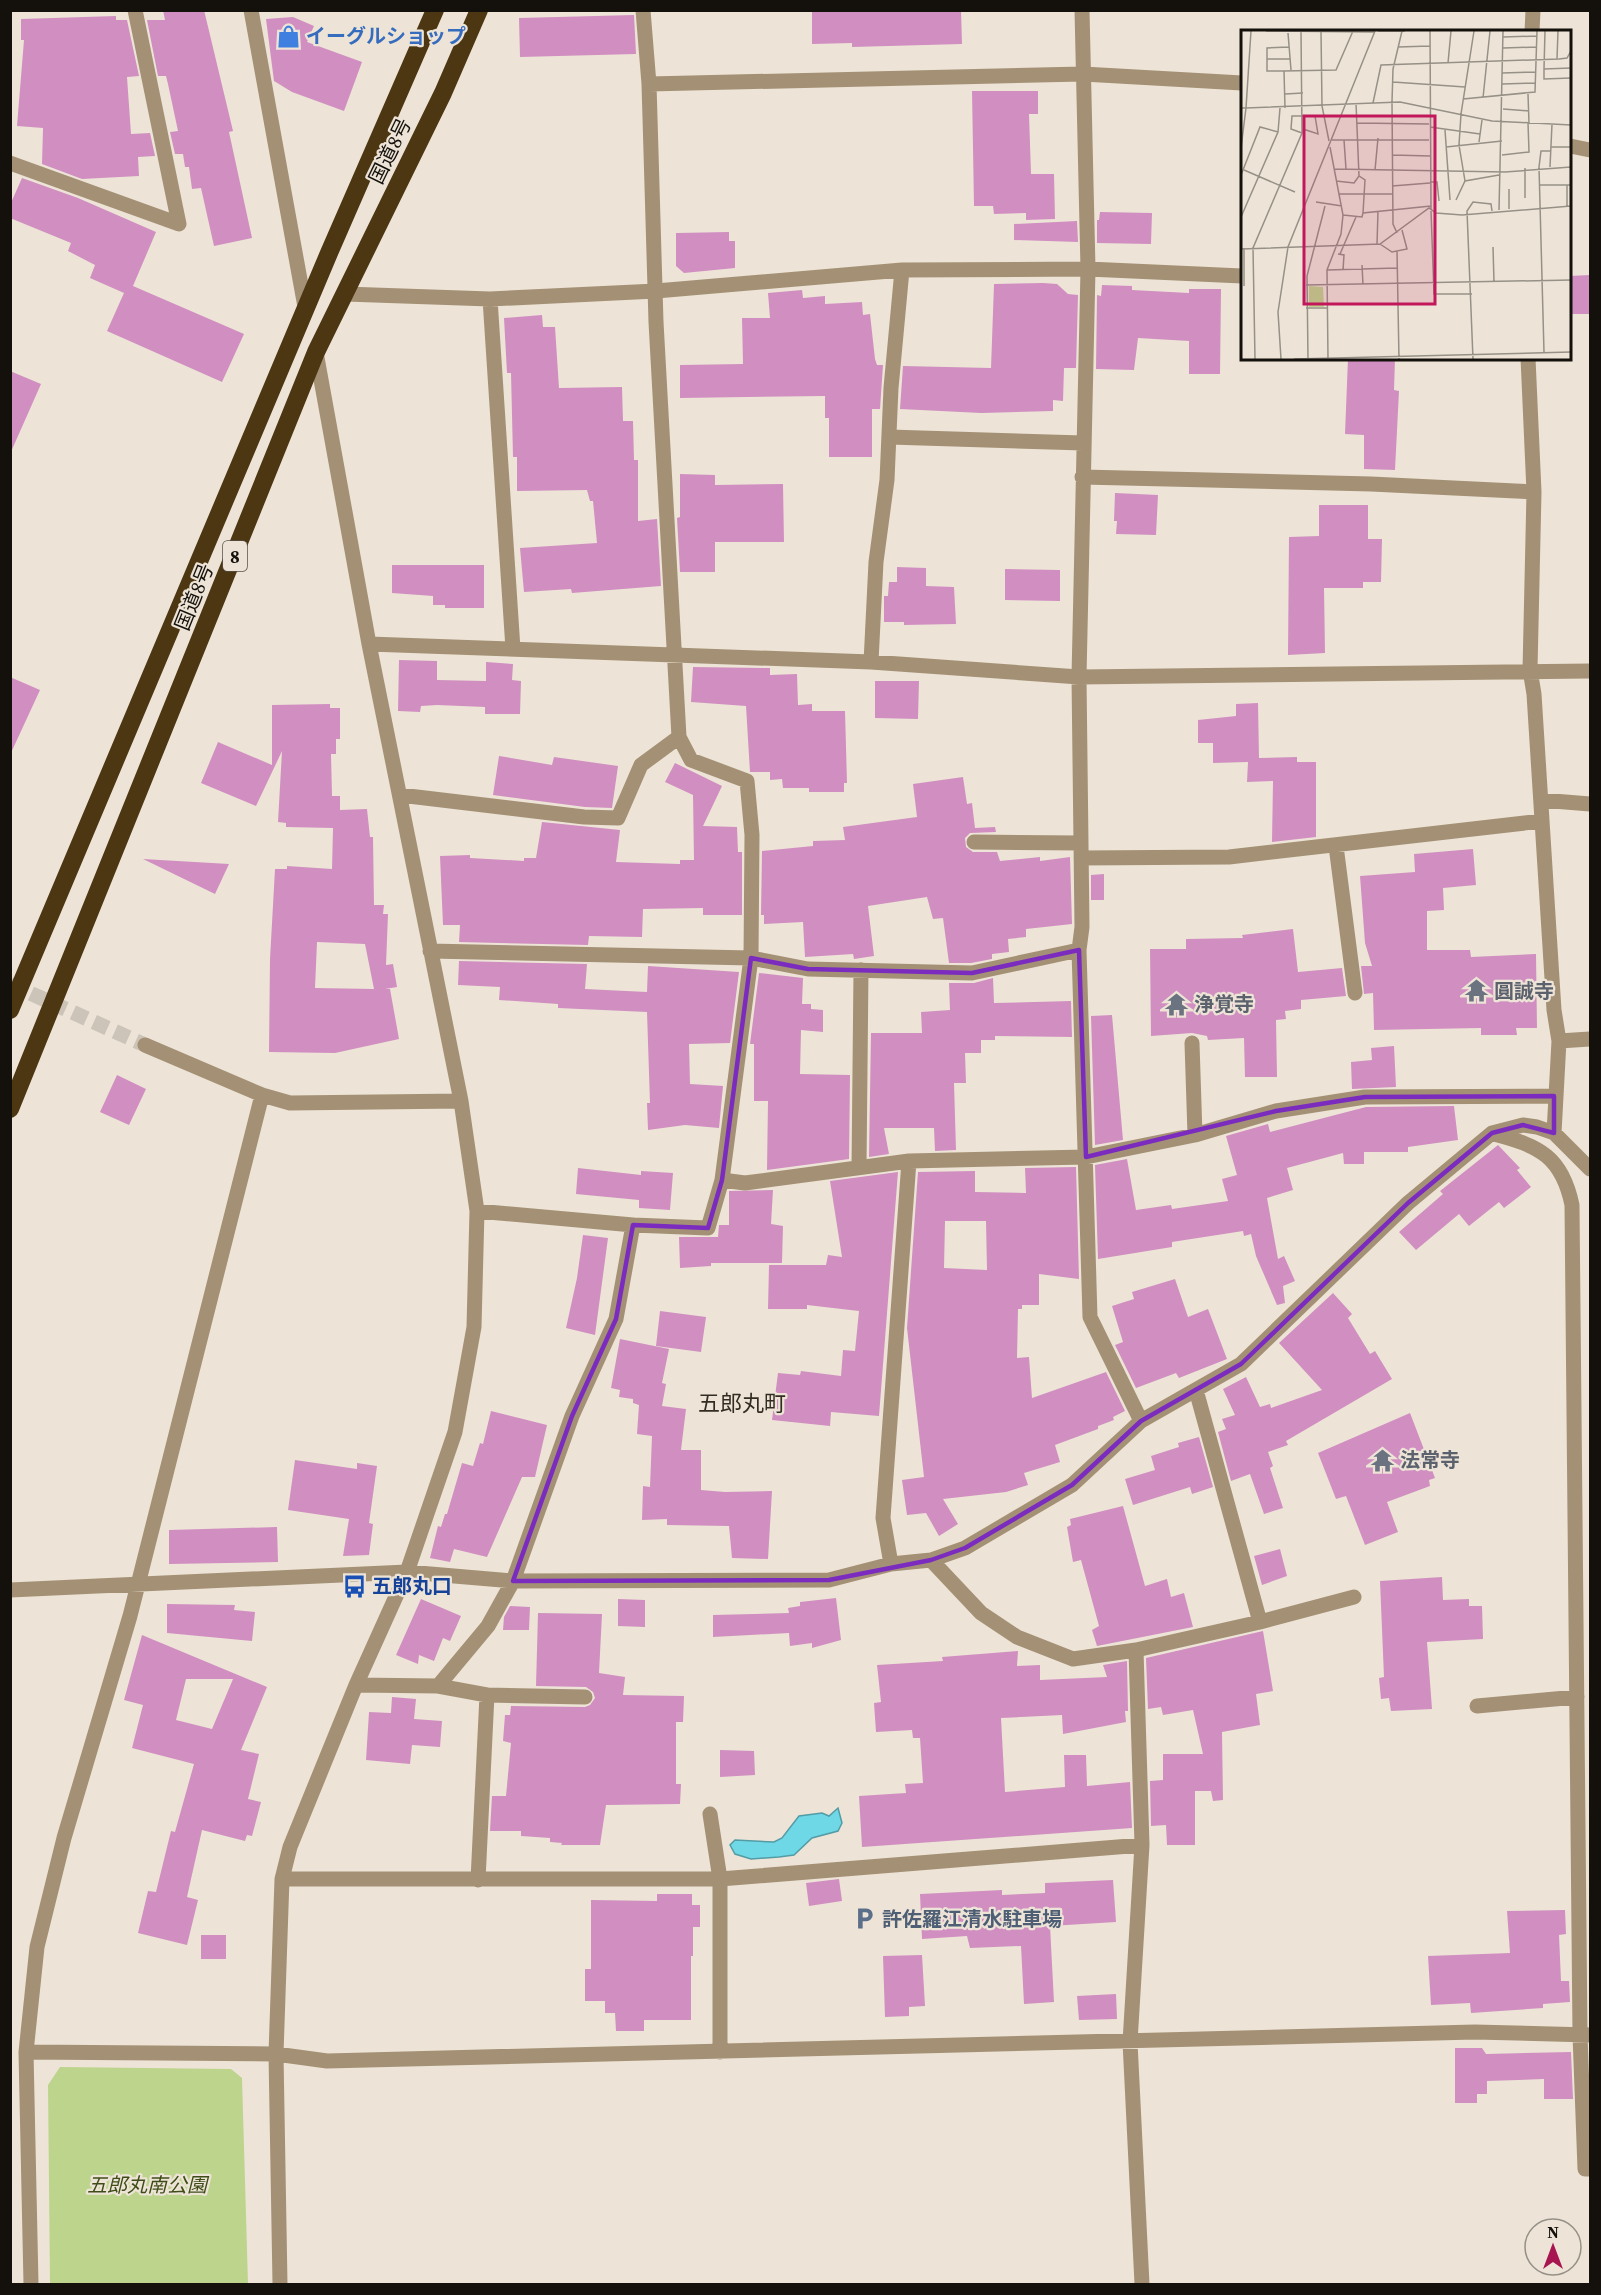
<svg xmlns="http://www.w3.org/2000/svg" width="1601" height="2295" font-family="'Source Serif 4','Noto Sans JP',serif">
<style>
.green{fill:#bdd48c}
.water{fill:#6ed8e6;stroke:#539ca5;stroke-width:1.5}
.building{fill:#d08fc0;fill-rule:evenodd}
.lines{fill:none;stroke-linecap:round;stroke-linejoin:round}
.minor-tunnel{stroke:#ccc4b9;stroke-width:15;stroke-dasharray:15 8;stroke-linecap:butt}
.minor{stroke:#a49175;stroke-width:15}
.highway{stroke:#4d3612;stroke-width:18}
.marked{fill:none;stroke:#7b2cbf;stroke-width:4.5;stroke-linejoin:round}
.labels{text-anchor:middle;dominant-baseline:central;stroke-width:4.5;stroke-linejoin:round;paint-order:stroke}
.shield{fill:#ede4d7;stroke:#555049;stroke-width:1.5}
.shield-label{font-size:18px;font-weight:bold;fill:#14110c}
.shop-label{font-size:20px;font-weight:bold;fill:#366cbe;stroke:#ede4d7;text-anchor:start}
.street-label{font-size:20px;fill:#14110c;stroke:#ede4d7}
.worship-label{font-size:20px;font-weight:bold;fill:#5b616d;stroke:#ede4d7;text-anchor:start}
.transit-label{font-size:20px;font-weight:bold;fill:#164399;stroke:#ede4d7;text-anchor:start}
.service-label{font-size:20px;font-weight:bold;fill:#4e5e75;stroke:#ede4d7;text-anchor:start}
.park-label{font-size:20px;font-style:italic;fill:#3e4d18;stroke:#ede4d7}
.quarter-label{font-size:22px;fill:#332c22;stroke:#ede4d7}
.inset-road{fill:none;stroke:#969086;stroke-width:1.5}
.view{fill:#c2185b;fill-opacity:0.15;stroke:#c2185b;stroke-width:3}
.inset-edge{fill:none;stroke:#14110c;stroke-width:3}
</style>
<rect width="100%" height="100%" fill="#ede4d7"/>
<!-- green -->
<path class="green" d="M60 2067 231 2069 242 2078 248 2284H50L48 2085Z"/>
<!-- water -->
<path class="water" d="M838 1808 842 1823 838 1831 812 1838 794 1855 779 1857 751 1859 735 1854 730 1845 735 1840 774 1842 782 1838 799 1816 822 1813 829 1816Z"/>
<!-- building -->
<path class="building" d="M163 10H204L233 131 229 132 252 238 214 246 201 188 192 189 189 167H185L183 154H175L170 132 178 131 168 84 166 76H158L147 20H165Z
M812 10H961L962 44 852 47V43L812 44Z
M634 15 636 54 520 57 519 18Z
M116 16V20H127L139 76 127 77 131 134 150 133 155 156 138 157 139 176 82 179 42 164 43 128 17 126 24 40H21V19Z
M293 17 314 26 307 42 362 62 344 111 292 92 274 81 266 19Z
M972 91H1038V114H1029L1031 174H1054L1055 219 1026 220V213L994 214 993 206H974Z
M22 178 78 198 156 232 133 286 244 334 222 382 107 331 124 293 90 278 95 265 68 251 71 243 10 218V205Z
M1100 212 1152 213 1151 244 1097 243V220H1099Z
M1077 221 1078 242 1014 240V224Z
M729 232V241H735V268L684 273 676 266V233Z
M1590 275V314H1569V276Z
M1043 283 1057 284 1068 294 1078 295 1076 368H1064L1063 401 1053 400V411L981 413 900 409 903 366 991 368 994 284Z
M1102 285 1132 286V290L1189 293V289H1221L1220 374H1189V341L1138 338 1134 370 1096 369 1097 295 1101 296Z
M802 290 803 298 825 296V304L862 302 863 315 870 314 875 359 877 365H883L880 409H872V457H829V418H825V396L680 398V365L743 364 742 318H770L768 293Z
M542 315 543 327H555L559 388 622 387 623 421H633L634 460H638V521L657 519 661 586 572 593 571 589 524 592 520 548 597 543 593 501H590L587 490 517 491V457H513L511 373H507L504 318Z
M1348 358H1395L1394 390 1399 391 1395 470 1364 469V435L1345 434Z
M10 371 41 384 10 454Z
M680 474 715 475V485L783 484 784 542H715V572H680L677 518 680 517Z
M1115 493 1158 495 1156 535 1116 534 1117 521H1114Z
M1319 505H1368V539H1382L1381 582H1363V588H1324L1325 653 1288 655 1289 537 1319 536Z
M392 565H484V608H445V605H433V596L392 593Z
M897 567 926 568V586L954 587 956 624 904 625V622H884V596H888L889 582H897Z
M1005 569 1060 570V601L1005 600Z
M399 660 437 661V680L486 681V662L513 664 512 680 521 681 520 714H485V707L437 705 421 706 420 712 398 711Z
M693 667 770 668V675L797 674 798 705 812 704V711H845L847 783H844V792H809V788H783L782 779 770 780V772H750L746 706 691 702Z
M10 677 40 690 10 755Z
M875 681H919L918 719 875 718Z
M1258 703 1259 758 1297 757V762H1316V837L1272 842 1273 781 1247 782 1248 762 1213 763V743H1198V720L1236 716V704Z
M330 704V708H340V739H336V754H331L332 796H340V810L367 809 370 837H373L374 905H384L383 914H388L386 965 393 964 397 987 385 989H390L399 1039 335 1053 269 1052 270 959 275 869H287V866L332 869 333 828 286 827V823L278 822 282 751 256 806 201 783 218 742 272 765V705ZM317 942 365 944 374 989 315 988Z
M499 756 552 765 554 757 618 766 612 808 585 807 493 795Z
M675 763 722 786 703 826 737 827 738 852H742V915H703V908L643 909 642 937 589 936 588 945 459 942 460 925H443L440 856 470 855V858L524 861V858H536L542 822 620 830 616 862 680 864V860H694L693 795 665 782Z
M963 777 967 804 972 803 975 828 995 827 996 832 970 833 965 838 966 847 973 852H997L1000 861 1040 857V861L1070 857 1072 924 1026 929V937L1008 939 1009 952 992 954V959L971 963H949L943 918 933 919 927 897 868 906 874 956 854 959 853 954 805 957 803 922 764 924V915H761L762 851 813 846V841L845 840 843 827 917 817 913 784Z
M1473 849 1476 885 1443 888 1444 910 1427 911V950H1470L1471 957 1536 954 1537 1028H1516L1517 1035H1481V1028L1374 1030 1373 993 1364 994 1361 966H1372L1365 943 1360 876 1415 872 1414 854Z
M143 859 229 864 215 894Z
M1104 874V900H1091V875Z
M1293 929 1298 972 1342 968 1346 996 1301 1000V1009L1285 1011 1286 1019 1276 1020 1277 1077H1245L1244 1038 1208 1040 1207 1036 1192 1033 1151 1036 1150 949H1186V939L1243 938 1242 935Z
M459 961 587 964 585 989 647 992 648 966 739 972 730 1043 689 1044 690 1084 723 1086 719 1128 685 1125 648 1130 647 1103H650L647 1012 558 1008V1004L499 1000 500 987 458 985Z
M759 973 803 978 802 1004H811V1009L823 1010V1032L801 1030 800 1074 850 1075 849 1159 767 1170 768 1101H754V1044H750Z
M993 978 994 1003 1071 1001 1072 1037 995 1036V1040H981V1053H965L966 1083H954L956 1150 935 1151 934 1128H884L889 1154 869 1157 871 1033H922L921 1012 950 1010 949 983H974Z
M1112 1015 1123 1140 1095 1145 1091 1016Z
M1394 1046 1396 1087 1352 1089 1351 1062 1372 1060 1371 1048Z
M117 1075 146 1089 129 1125 100 1112Z
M1454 1106 1458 1140 1408 1147V1152H1364V1164H1344L1343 1153 1287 1168 1293 1190 1267 1198 1278 1259 1284 1256 1295 1281 1283 1286 1285 1303 1277 1305 1256 1256 1251 1234 1244 1236 1243 1231 1172 1242V1247L1098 1259 1095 1165 1127 1159 1136 1210 1171 1205 1172 1209 1228 1201 1222 1179 1237 1175 1226 1136 1268 1124 1270 1132 1366 1107Z
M1498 1145 1520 1168 1517 1170 1531 1187 1504 1208 1499 1202 1469 1226 1459 1214 1416 1250 1399 1232 1443 1194 1440 1191Z
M1076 1167 1079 1279 1039 1274V1305H1022V1309H1018L1017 1358 1029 1357 1032 1398 1106 1372 1125 1411 1113 1417 1114 1420 1098 1426V1429L1055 1445 1060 1462 1024 1473 1028 1485 1006 1492 943 1499 958 1524 939 1536 926 1513 907 1515 902 1480 924 1477 907 1328 918 1172 975 1171V1192L1026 1193 1025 1168ZM945 1221H986L987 1270 944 1268Z
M578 1168 641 1175V1171L673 1173 670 1210 639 1208V1200L576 1194Z
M898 1172 879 1416 831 1412 830 1426 772 1420 778 1373 800 1375 801 1371 841 1376 843 1350 855 1351 859 1311 807 1305V1309H768L769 1265H826L828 1255 842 1257 830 1181Z
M773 1190 771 1224 783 1226 782 1263H711V1266L680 1268 679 1237H718L719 1225H729V1191Z
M583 1235 608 1238 595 1335 566 1328 577 1278Z
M1175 1279 1188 1317 1208 1309 1227 1359 1179 1378 1176 1373 1136 1388 1115 1345 1123 1342 1112 1306 1134 1299 1132 1292Z
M1333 1293 1352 1314 1348 1318 1370 1354 1375 1351 1392 1379 1286 1441 1288 1445 1268 1452 1273 1466 1270 1468 1283 1508 1264 1514 1250 1474 1231 1481 1218 1432 1226 1429 1222 1419 1235 1415 1223 1389 1246 1377 1260 1407 1270 1404 1271 1408 1322 1390 1279 1343Z
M660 1311 706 1317 701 1352 656 1346Z
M620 1339 669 1349 662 1383 666 1384 662 1406 686 1409 681 1450H701V1490L725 1492 772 1491 768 1559 732 1558 729 1526 667 1525V1519L642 1520 643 1486 650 1487 652 1436 637 1434 639 1405 633 1403V1399L619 1397 620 1390 611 1388Z
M491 1411 547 1425 535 1477H522L487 1557 454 1549 450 1562 430 1558 438 1526 441 1527 445 1514H447L462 1463 473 1466 480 1443 483 1444Z
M1410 1413 1435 1478 1429 1480 1430 1486 1387 1502 1398 1532 1365 1545 1346 1496 1336 1499 1318 1453Z
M1199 1437 1213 1487 1192 1494 1190 1487 1133 1505 1125 1479 1155 1470 1151 1456 1179 1447 1178 1443Z
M295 1460 357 1469V1463L377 1466 369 1523 373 1524 369 1555 343 1556 349 1519 288 1510Z
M1123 1506 1145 1586 1167 1579 1171 1597 1184 1593 1193 1627 1097 1646 1092 1630 1099 1626 1081 1560 1073 1562 1067 1527 1071 1525 1070 1519Z
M277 1527 278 1562 169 1564V1530Z
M1280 1549 1287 1576 1262 1585 1254 1556Z
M1442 1577 1443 1600 1469 1599V1606H1482L1483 1639 1427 1642 1432 1709 1391 1711 1389 1698 1381 1699 1379 1678 1384 1677 1380 1581Z
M836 1598 841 1640 812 1648V1643L790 1646 789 1633 713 1637V1615L789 1613 788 1608 800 1606V1602Z
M421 1599 461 1616 450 1641 443 1638 434 1661 419 1655 418 1664 396 1655Z
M618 1599 645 1600V1627L618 1626Z
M167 1604 235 1605 234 1610 255 1612 252 1641 167 1633Z
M510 1606 530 1607 529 1630H503L504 1617Z
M538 1613 602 1614 599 1673 625 1677 623 1695 684 1696 683 1722H676V1784H681L680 1804 606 1805 600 1845H561L562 1843 550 1842V1838L521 1836V1831H490L492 1796H506L511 1743 503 1741 505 1715H510L511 1706 585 1707 590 1705 595 1698 593 1692 586 1687 536 1686Z
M1263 1631 1273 1691 1256 1694 1260 1725 1222 1732 1223 1800 1213 1801 1211 1791H1195V1845H1167L1166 1825 1151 1826 1150 1781 1163 1780V1754H1203L1193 1710 1163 1715 1161 1707 1148 1709 1146 1658Z
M142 1635 267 1687 241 1750 259 1754 248 1799 261 1802 252 1836 247 1835 245 1841 202 1830 187 1897 198 1900 187 1945 138 1933 148 1891 156 1892 171 1831 175 1832 194 1764 132 1748 143 1705 124 1700ZM186 1679H233L212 1729 176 1720Z
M1018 1651 1017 1666 1040 1665V1680L1107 1677 1103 1665 1127 1661 1128 1711H1125L1126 1722 1063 1734 1062 1715 1001 1718 1005 1792 1065 1787 1064 1755H1086L1087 1786 1130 1782 1132 1828 862 1847 859 1796 906 1793 905 1784 923 1783 920 1738H913L912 1730 876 1732 874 1703 881 1702 877 1665 943 1661 942 1657Z
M392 1697 416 1699 414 1719 442 1721 440 1747 412 1745 410 1764 366 1760 369 1712 391 1713Z
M720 1750 754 1751 755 1775 720 1777Z
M839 1879 842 1901 809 1906 806 1883Z
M1113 1880 1116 1922 1050 1926 1054 2002 1024 2004 1021 1946 970 1948 967 1936 922 1939 920 1894 1002 1890V1895L1045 1893V1883Z
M657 1894H692V1905H700V1927H693V1956H691V2020H644V2031H616L615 2013H605V2001H585V1969H591V1900L657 1901Z
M1565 1910 1566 1934 1559 1935 1561 1981H1569L1570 2002 1543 2004V2008L1471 2013 1470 2003 1431 2005 1428 1956 1510 1953 1507 1911Z
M201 1935H226V1959H201Z
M922 1955 925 2006 909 2007V2016L885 2017 883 1956Z
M1116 1994 1117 2019 1079 2020 1077 1996Z
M1455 2048H1482L1486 2054 1571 2052 1573 2099H1544V2079L1487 2081V2094H1477V2103H1455Z"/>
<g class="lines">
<!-- minor-tunnel -->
<path class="minor-tunnel" d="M10 984 145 1045"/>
<!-- minor -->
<path class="minor" d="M251 10 305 307
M643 10 649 84 656 322 679 737
M1082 10 1088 269 1079 677 1082 927 1079 950 1090 1317 1141 1421
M1532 32 1533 10
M649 84 1083 74 1242 83
M1570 146 1590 150
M10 163 179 224 135 10
M345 294 490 299 656 291 902 270 1088 269 1242 276
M490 299 513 649
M1528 358 1534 492 1530 670 1534 694 1554 1010 1559 1041 1554 1133
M889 437 1083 443
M1082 477 1371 484 1534 492
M369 644 871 662 1079 677 1590 671
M871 662 876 562 887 480 891 388 902 270
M400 795 584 817 618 818 641 765 679 737 691 760 747 781 752 835 751 958 722 1180 708 1228 633 1225 477 1211
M1541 800 1590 804
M974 842 1081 843
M1336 846 1355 993
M1081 858 1229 857 1542 821
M430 951 751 958 808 969 972 973 1079 950
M1559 1041 1590 1039
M1192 1043 1195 1135
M145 1045 262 1095 290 1103 461 1101
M1494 1134C1540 1146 1562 1157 1572 1205L1580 2035 1585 2169H1590
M859 1168 861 970
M722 1180 745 1183 909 1161 1086 1157 1195 1135 1276 1111 1365 1097 1554 1096
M931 1560 981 1613 1017 1637 1073 1659 1136 1650 1260 1622 1196 1390
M891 1564 883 1518 909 1161
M10 1590 407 1572 513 1581 829 1580 891 1564 931 1560 965 1548 1072 1485 1141 1421 1241 1364 1408 1203 1492 1133 1523 1125 1537 1127 1554 1133 1590 1169
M1260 1622 1354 1597
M1136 1650 1142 1845 1130 2042 1142 2284
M356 1685 438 1686 487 1695 478 1880
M438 1686 488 1626 513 1581 572 1416 616 1319 633 1225
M487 1695 585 1697
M1477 1706 1577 1697
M710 1814 720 1879V2052
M282 1879H720L1142 1845
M26 2052 276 2054 327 2061 1475 2032 1590 2035
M31 2284 26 2052 37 1947 64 1838 130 1616 262 1095
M280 2284 276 2054 282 1879 290 1847 356 1685 407 1572 455 1432 474 1327 477 1211 461 1101 369 644 316 352"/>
<!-- highway -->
<path class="highway" d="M10 1010 329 253 435 10
M10 1109 316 352 443 93 479 10"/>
</g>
<!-- marked area -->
<path class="marked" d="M1079 950 1086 1157 1276 1111 1365 1097 1554 1096V1133L1523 1125 1492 1133 1408 1203 1241 1364 1141 1421 1072 1485 965 1548 931 1560 829 1580 513 1581 572 1416 616 1319 633 1225 708 1228 722 1180 751 958 808 969 972 973Z"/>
<!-- icons -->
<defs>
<symbol id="shop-bare" viewBox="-9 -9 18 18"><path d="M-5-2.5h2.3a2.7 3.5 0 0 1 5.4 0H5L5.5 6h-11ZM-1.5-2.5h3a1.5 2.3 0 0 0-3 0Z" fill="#3f7fe0" stroke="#ede4d7" stroke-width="2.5" paint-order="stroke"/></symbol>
<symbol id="temple-bare" viewBox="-9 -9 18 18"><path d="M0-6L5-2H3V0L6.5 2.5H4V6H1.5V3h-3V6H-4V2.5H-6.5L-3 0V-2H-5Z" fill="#6b7280" stroke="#ede4d7" stroke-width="2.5" paint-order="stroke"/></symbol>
<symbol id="bus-bare" viewBox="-9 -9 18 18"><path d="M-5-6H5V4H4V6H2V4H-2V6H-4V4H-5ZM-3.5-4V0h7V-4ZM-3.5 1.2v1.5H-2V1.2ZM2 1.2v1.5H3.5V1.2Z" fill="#1a4fb4" stroke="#ede4d7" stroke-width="2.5" paint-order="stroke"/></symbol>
<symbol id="parking-bare" viewBox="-9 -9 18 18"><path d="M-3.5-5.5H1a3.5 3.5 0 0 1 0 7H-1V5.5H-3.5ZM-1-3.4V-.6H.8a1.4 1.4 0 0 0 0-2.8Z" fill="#5c6f8a" stroke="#ede4d7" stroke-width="2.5" paint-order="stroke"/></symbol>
</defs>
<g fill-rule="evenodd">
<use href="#shop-bare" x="272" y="20" width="33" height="33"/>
<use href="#temple-bare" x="1460" y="974" width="33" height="33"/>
<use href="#temple-bare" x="1160" y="988" width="33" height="33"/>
<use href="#temple-bare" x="1366" y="1444" width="33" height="33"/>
<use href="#bus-bare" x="338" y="1570" width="33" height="33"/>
<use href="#parking-bare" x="848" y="1902" width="33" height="33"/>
</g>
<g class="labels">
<!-- shield labels -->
<rect class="shield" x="223" y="541" width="24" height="30" rx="4.5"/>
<g class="shield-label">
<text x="235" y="556">8</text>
</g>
<!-- shop labels -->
<g class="shop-label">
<text x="306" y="36">イーグルショップ</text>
</g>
<!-- street labels -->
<g class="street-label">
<text transform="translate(390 151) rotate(-64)">国道8号</text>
<text transform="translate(194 597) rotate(-68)">国道8号</text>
</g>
<!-- worship labels -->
<g class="worship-label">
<text x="1494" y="991">圓誠寺</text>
<text x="1194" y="1004">浄覚寺</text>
<text x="1400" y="1460">法常寺</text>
</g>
<!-- transit labels -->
<g class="transit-label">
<text x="372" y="1586">五郎丸口</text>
</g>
<!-- service labels -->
<g class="service-label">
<text x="882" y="1919">許佐羅江清水駐車場</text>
</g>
<!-- park labels -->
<g class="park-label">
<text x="147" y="2185">五郎丸南公園</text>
</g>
<!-- quarter labels -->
<g class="quarter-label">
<text x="742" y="1403">五郎丸町</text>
</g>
</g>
<!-- overview -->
<g transform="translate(1241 30)">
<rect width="330" height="330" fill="#ede4d7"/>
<path d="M68 256 82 257 83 277H68Z" fill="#bdd48c"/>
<path class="inset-road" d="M10 1 5 78 159 72 251 91 330 95M25 1 133 2M80 1 81 76 88 111M137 1H164M189 1 190 179M304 1 303 39 330 38M47 3 50 40M262 7 296 6M157 17 189 16M262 18 296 17M26 29H49M316 29 317 1M207 33 210 1M303 39V49L330 48M43 41H26V18L48 17M261 43 294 42M152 52 224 57M261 54 294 53M44 64 62 63M287 64 288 93M242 68 249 1M222 69 294 62 296 1M115 73 118 146M132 73 140 35 318 29 326 28 330 21M0 78H5L0 118M44 78 43 41 95 40 112 1M262 79 288 81M116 93 188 94M189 97 239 104M204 100 209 170M61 103 50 99 51 86H74L77 104 62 99M91 110H188M103 110 105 139M238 112 241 90M205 117 261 111M310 117H330M152 125 189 126M261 125 288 122 287 93M309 137 311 94M93 139 264 142 330 137M3 140 54 162M134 140 137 108M0 145 19 97 37 102M95 151 113 153 118 146 124 150 122 183M224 151 218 115 220 84 233 1M189 152H196L198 171M299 155H330M326 155V176M151 156 189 153M268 159V179M98 164H151M284 168V138M215 170 224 151 258 145M75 172 101 176M258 180 262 1M190 181 193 264H231M102 185 121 187 122 183 190 176M0 187 37 102 39 78M156 203 152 194 151 72 152 39 161 1M136 214 137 181M139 214 151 222 166 219 161 200M252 217 253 252M0 219 139 214 188 178 195 183 221 185 330 176M156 221 158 329M97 224 103 225 102 240M99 224 115 187M121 235 122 255M86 240 156 238M65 255 330 250M3 256V218M65 278H86M303 322 298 137 300 121H310M14 329 12 218 61 103 60 1M40 329 37 282 47 217 134 1M53 329 330 322M67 329 66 246 84 176M87 329 86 240 100 204 102 185 89 117M232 329 226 181 232 172 250 174 251 181"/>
<path class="view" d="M63 86H194V274H63Z"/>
<rect width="330" height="330" class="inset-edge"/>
</g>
<!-- border -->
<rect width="1601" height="2295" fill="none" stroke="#14110c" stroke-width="24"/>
<!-- north arrow -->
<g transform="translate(1553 2247)"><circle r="28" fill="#ede4d7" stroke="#969086" stroke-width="1.5"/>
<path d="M0-4.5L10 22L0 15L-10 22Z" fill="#a71651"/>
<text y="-9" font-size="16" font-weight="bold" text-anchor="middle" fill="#14110c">N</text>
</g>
</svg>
